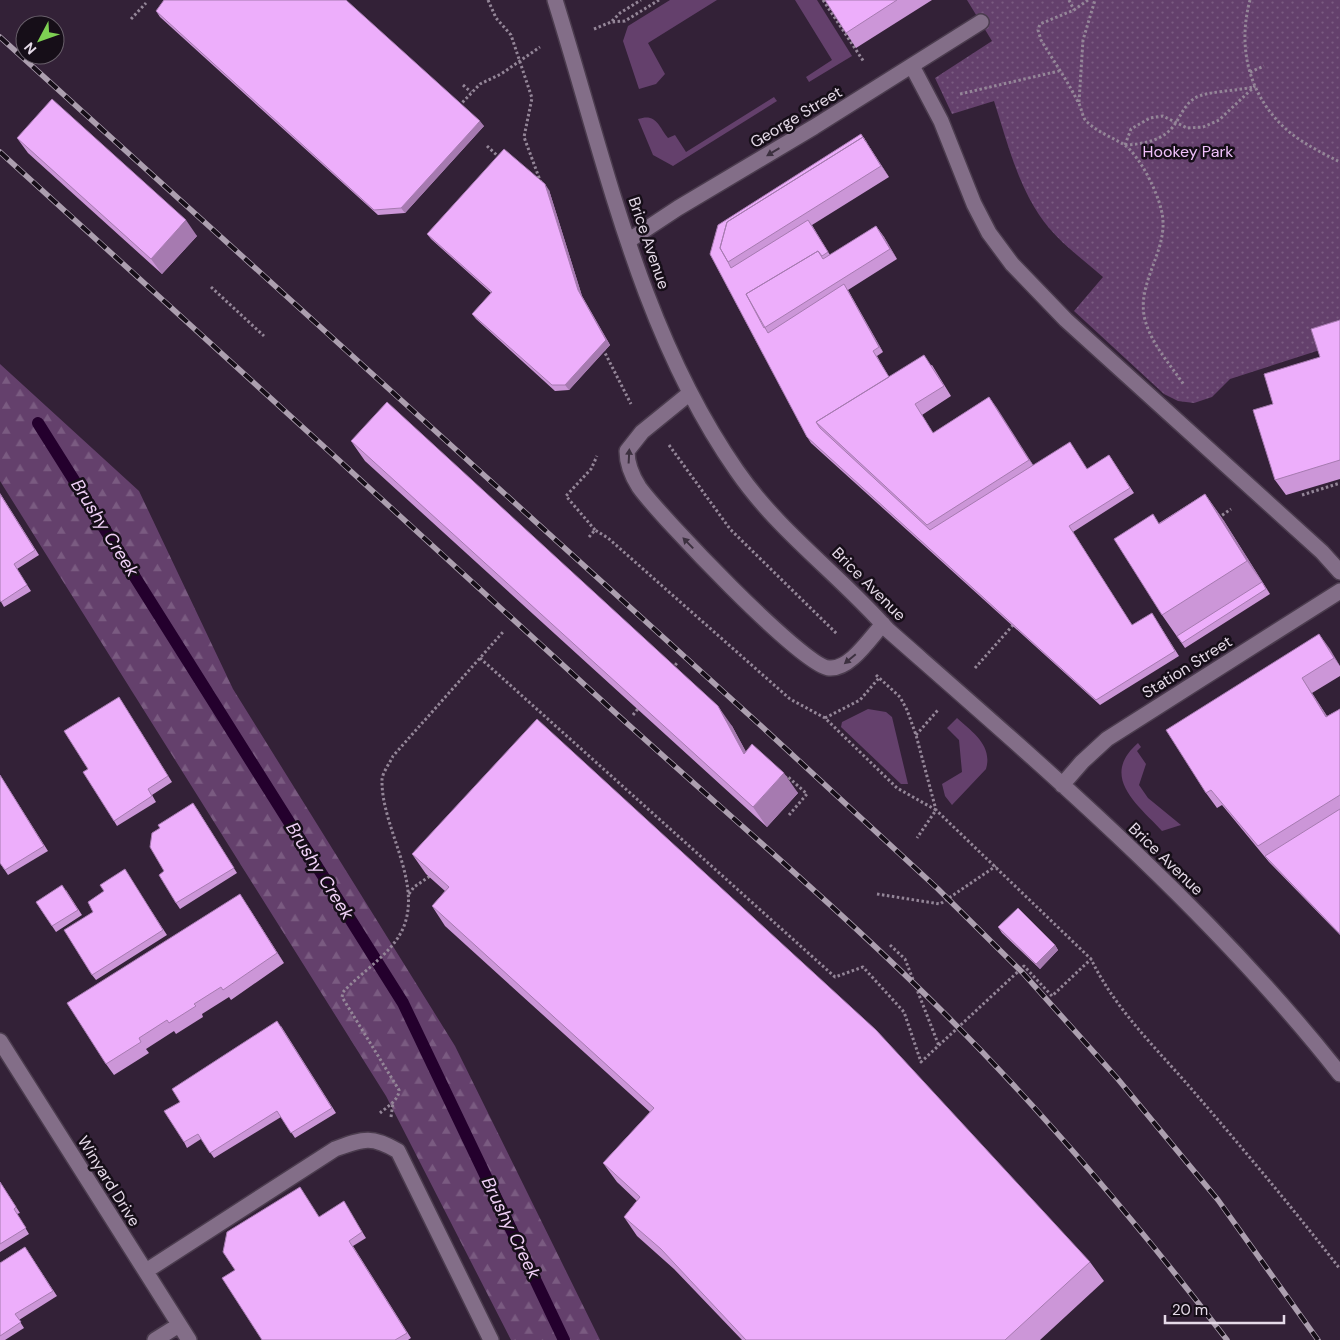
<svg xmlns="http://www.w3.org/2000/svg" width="1340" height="1340" font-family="'DM Sans',sans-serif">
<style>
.forest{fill:url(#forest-firs)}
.park{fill:url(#park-dots)}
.garden{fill:#64406c}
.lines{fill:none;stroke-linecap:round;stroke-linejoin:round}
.stream{stroke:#24002d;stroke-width:12}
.minor-casing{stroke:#4b3c4e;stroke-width:18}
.path{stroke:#948698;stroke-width:3;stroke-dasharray:2.5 2.5;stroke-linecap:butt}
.minor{stroke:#836e88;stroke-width:15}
.rail-casing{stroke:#ac9faf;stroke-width:5.5}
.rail{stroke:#160e18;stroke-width:4;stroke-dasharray:11;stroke-linecap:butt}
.wall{fill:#cc96d8}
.shaded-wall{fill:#a67ab0}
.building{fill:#edaefb;stroke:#a67ab0}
.oneway{fill:#3c303f}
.labels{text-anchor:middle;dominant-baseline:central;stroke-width:5;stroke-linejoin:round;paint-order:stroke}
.street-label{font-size:16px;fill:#e5dae8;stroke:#160e18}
.park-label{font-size:16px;fill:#f1c2fc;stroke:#160e18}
.water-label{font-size:18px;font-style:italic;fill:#f1d2f8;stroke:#160e18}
</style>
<defs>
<pattern id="forest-firs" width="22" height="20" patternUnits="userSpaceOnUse" patternTransform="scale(1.25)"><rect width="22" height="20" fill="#64406c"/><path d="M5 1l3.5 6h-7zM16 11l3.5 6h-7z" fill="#7a5b81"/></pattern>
<pattern id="park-dots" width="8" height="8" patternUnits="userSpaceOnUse" patternTransform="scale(1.25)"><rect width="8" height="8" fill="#64406c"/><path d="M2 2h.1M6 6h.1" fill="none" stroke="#7a5b81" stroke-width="1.8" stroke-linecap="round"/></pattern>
</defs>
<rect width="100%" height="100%" fill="#332137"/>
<!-- forest -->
<path class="forest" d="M0 364 139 491 233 689 455 1046 600 1340H511L386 1096 0 481Z"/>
<!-- park -->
<path class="park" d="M967 0H1340V339L1323 349 1230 379 1212 397 1194 403 1178 401 1164 394 1074 311 1103 277C1085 261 1064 246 1049 228 1019 192 1008 144 994 101L952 114 935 78 992 41Z"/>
<!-- garden -->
<path class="garden" d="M670 0H717L648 43 665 74 656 84 639 89 623 41 628 26Z
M795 0H817L852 56 809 82 806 77 832 60Z
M774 97 777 101 673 166 653 155 638 119C656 113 658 125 668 138L675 135 686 152Z
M868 709 886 712 892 717 908 784H901L841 727 842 722Z
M957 718C972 732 993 745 986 769L952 805 945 796 942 784 962 772 959 740 947 728Z
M1138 743 1141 747 1137 751 1146 764 1139 785 1148 798 1181 825 1162 831C1138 805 1099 777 1138 743Z"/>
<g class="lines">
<!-- stream -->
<path class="stream" d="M38 423 403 1003 564 1340"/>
<defs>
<path id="minor" d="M555 0C605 159 640 332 737 471 779 532 840 575 888 630 1046 769 1209 908 1340 1074
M912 66 941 121 974 204 989 233 1012 264 1066 320 1322 552 1340 572
M628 241 678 208 814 127 981 22
M690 393 642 432 627 451C627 465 632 476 639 487 658 514 803 667 829 668 850 670 870 638 883 624
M1062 785 1082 762 1107 739 1340 591
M0 1041 189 1340
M146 1271 335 1149C363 1139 371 1135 398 1151L491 1340
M155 1340 179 1325"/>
</defs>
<!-- minor casing -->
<use href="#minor" class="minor-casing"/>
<!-- path -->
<path class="path" d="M488 0 496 18 511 35 532 98 524 137 541 183
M823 0 864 62
M1069 0 1074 10
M1088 0 1074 10 1040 24 1038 30 1041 40C1053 60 1067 80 1078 102 1082 108 1082 118 1087 122 1098 132 1111 137 1123 144 1139 154 1157 191 1161 209 1172 248 1135 281 1145 320 1152 345 1170 364 1184 385
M1250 0C1237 48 1249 96 1287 130 1302 143 1322 153 1340 162
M131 19 146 3
M612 21 620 13 641 0
M594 29 611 22 625 21 659 0
M1250 72 1264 66
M463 85 471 92
M960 94 1059 71
M1079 102 1083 40 1095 0
M459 106 480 84 501 74 540 47
M1125 145 1131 129 1150 118 1163 116 1187 128 1203 127 1219 120 1255 86
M1125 145C1141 144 1157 142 1169 131 1180 121 1182 106 1195 98 1207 91 1237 91 1253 87
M487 146 500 158
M211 287 264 336
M603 349 631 404
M669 445 730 529 837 634
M1302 495 1340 483
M1218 518 1231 509
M595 530 566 496 591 469 597 456
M589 537 595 530 608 538 790 699 825 718 897 788 936 810 917 838
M480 658 835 977 863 967 904 1012 921 1062 1024 966 1052 996 1091 959
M975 668 1014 624
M672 669 677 663
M876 675 900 697 907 710 916 735 936 810 1091 959C1114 1007 1153 1045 1188 1085 1240 1145 1291 1206 1340 1269
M633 715 640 706
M825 718 860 700 879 678
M916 735 938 710
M785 778 787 776 807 794 789 815
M409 894 414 887 433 874
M877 894 940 904 996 866
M890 945 905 959 939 1046
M380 1113C387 1107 399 1100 399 1090L342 997 343 992C359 975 381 960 395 942 432 893 381 832 382 780 382 773 390 763 393 756L503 632
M391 1117 393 1103"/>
<!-- minor -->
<use href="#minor" class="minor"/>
<defs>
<path id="rail" d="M0 37 759 724 938 889 1022 972 1117 1078 1218 1200 1318 1340
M0 152C204 337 407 522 610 708 720 808 834 904 940 1009 1044 1112 1138 1224 1227 1340"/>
</defs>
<!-- rail casing -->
<use href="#rail" class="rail-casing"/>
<!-- rail -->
<use href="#rail" class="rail"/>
</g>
<!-- wall -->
<path class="wall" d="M825 0H932L856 48Z
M156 11 484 126 405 213 378 215 160 17Z
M861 134 889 177 812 225 830 255 876 226 884 237 897 259 848 290 883 352 877 356 889 377 932 365 951 396 922 415 933 433 989 397 1033 465 1087 469 1109 455 1134 493 1073 532 1132 625 1155 618 1179 656 1100 705 811 443 807 437 710 254Z
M17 138 197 236 162 274 28 153Z
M549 190 582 296 610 345 569 390 555 391 476 319 472 314 491 293 431 239 427 234Z
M1340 320V479L1286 495 1275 480 1273 404 1320 357Z
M351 441 732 726 746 752 798 793 767 827 365 461Z
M0 493 39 555 17 569 31 591 4 607 0 600Z
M1205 494 1224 521 1270 594 1185 648 1162 615 1159 523Z
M1319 634 1340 666V676L1312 693 1327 716 1340 709V935L1269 862 1222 805 1217 808 1206 793Z
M119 697 172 782 152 795 156 802 117 826 114 821 88 769Z
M0 775 48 851 8 875 0 863Z
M197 809 237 873 180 909 176 903Z
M412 854 1090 1262 1104 1281 1040 1340H742L674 1269 637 1236 624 1217 637 1201 617 1182 603 1163 650 1112 445 926 432 906 445 891 426 874Z
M128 875 167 935 96 980 92 975 93 912Z
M66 890 82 915 56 932 36 902Z
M247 905 284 963 231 1000 229 997 202 1014 203 1017 176 1034 174 1031 146 1049 149 1053 114 1075 106 1064Z
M998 927 1055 945 1058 950 1040 969 1002 933Z
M281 1026 336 1113 295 1138 281 1117 214 1158 201 1139 187 1148 184 1142 180 1102Z
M0 1182 20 1213 17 1214 29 1234 0 1252Z
M347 1207 366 1238 353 1246 411 1338 408 1340H262L320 1217Z
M25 1247 57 1296 19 1320 24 1328 5 1340H0V1263Z"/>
<!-- shaded-wall -->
<path class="shaded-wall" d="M480 121 484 126 405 213 401 208Z
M861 134 865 140 889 177 881 166Z
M545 184 549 190 582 296 610 345 569 390 565 385 578 290Z
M186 220 197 236 162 274 151 259Z
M876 226 884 237 897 259 890 249Z
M844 284 847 289 883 352 879 347Z
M989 397 997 408 1037 471 1029 460Z
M1205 494 1224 521 1270 594 1247 561Z
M1319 634 1330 649 1340 666 1334 658Z
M1302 678 1312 693 1337 732 1326 717Z
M718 706 732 726 758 774 744 754Z
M784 773 798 793 767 827 753 807Z
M240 894 247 905 284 963 277 953Z
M1055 945 1058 950 1040 969 1036 964Z"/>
<!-- building -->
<path class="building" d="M164 0H346L480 121 401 208 374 210 156 11Z
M825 0H897L846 33Z
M52 99 186 220 151 259 17 138Z
M861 134 866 142 863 137 727 222 720 248 728 262 731 268 808 220 828 252 822 256 818 251 746 294 768 333 844 284 879 347 873 351 889 377 816 422 820 428 930 530 1070 442 1087 469 1109 455 1130 488 1069 526 1132 625 1152 613 1175 651 1096 700 807 437 710 254 718 225Z
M863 137 881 166 728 262 720 248 727 222Z
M504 149 545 184 578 290 606 340 565 385H552L472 314 492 292 427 234Z
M876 226 890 249 764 328 746 294 818 251 823 259Z
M1340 320V460L1275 480 1253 410 1273 404 1264 374 1320 357 1311 329Z
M924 355 944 386 915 404 933 433 989 397 1029 460 927 525 816 422Z
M387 402 718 706 744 754 752 744 784 773 753 807 351 441Z
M0 494 35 550 14 564 27 585 1 602 0 600Z
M1205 494 1247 561 1162 615 1114 539 1153 514 1159 524Z
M1262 582 1266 589 1182 643 1177 636Z
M1319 634 1334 658 1302 678 1326 717 1340 709V795L1258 846 1211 790 1206 793 1166 730Z
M119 697 168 776 148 789 152 796 114 821 83 772 88 769 64 731Z
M537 719 876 1030 1090 1262 1005 1340H746L661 1249 624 1217 640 1197 603 1163 654 1108 432 906 449 887 412 854Z
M0 775 44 846 5 870 0 863Z
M193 803 234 868 176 903 159 875 164 871 150 847 152 833 160 828 158 825Z
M1340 809V934L1265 856Z
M125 869 163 930 92 975 64 930 93 912 88 902 104 891 100 885Z
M62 885 78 910 52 926 36 902Z
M240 894 277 953 223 990 221 987 194 1004 196 1006 169 1023 167 1020 139 1038 141 1042 106 1064 67 1003Z
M1018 908 1055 945 1036 964 998 927Z
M277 1021 332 1108 291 1133 277 1111 210 1153 198 1134 184 1142 164 1111 180 1102 172 1089Z
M0 1182 16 1207 14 1209 26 1228 0 1244Z
M300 1187 319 1217 344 1201 362 1232 349 1241 407 1333 395 1340H262L222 1278 235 1270 223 1252 227 1232Z
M25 1247 53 1291 15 1314 21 1322 0 1336V1263Z"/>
<!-- one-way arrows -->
<defs><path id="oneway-solid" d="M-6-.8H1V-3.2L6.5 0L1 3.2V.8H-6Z" transform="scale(1.25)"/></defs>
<g class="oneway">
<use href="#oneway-solid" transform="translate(773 152) rotate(149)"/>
<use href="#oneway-solid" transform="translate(629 456) rotate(-87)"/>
<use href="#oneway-solid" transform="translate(688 543) rotate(-134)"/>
<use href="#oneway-solid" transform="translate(850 659) rotate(140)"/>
</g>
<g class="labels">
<!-- street labels -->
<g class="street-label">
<text transform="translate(796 117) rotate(-31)">George Street</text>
<text transform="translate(649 243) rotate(71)">Brice Avenue</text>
<text transform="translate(869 584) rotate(45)">Brice Avenue</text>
<text transform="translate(1187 667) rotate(-32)">Station Street</text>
<text transform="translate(1166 859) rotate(44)">Brice Avenue</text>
<text transform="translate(109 1181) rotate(58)">Winyard Drive</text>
</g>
<!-- park labels -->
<g class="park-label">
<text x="1188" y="151">Hookey Park</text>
</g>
<!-- water labels -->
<g class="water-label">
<text transform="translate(105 528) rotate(58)">Brushy Creek</text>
<text transform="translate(320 871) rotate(58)">Brushy Creek</text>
<text transform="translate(511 1228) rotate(64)">Brushy Creek</text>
</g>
</g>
<!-- north arrow -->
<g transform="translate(40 40) rotate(229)"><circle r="24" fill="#160e18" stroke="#69606b"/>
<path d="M0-4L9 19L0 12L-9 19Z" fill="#7ed053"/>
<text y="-8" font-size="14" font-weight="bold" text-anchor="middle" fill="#e5dae8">N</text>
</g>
<!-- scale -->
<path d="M1165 1315v8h119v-8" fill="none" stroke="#e5dae8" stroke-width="2.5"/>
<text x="1172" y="1315" font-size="15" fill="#e5dae8" stroke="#160e18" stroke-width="4" paint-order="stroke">20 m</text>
</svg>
